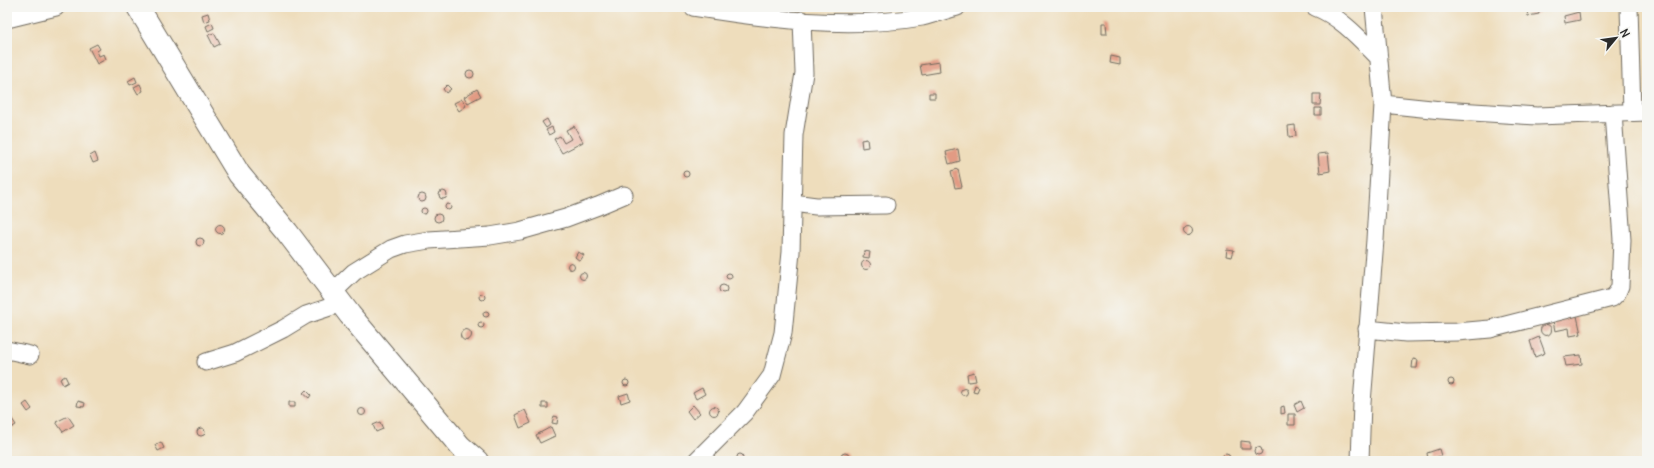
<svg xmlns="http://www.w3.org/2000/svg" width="1654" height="468" font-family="Delius,sans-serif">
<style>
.building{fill:#e29b84}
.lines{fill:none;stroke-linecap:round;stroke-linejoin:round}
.minor-casing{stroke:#6f695e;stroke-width:19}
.highway-casing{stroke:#6f695e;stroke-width:24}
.minor{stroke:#fff;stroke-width:17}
.highway{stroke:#fff;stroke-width:22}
</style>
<rect width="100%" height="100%" fill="#f6f6f2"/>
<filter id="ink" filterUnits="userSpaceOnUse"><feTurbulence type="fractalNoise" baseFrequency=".025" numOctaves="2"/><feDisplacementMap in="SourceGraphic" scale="8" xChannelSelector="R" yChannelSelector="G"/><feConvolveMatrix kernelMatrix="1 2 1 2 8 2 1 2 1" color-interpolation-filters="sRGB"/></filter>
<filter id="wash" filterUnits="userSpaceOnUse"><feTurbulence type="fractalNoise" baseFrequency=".012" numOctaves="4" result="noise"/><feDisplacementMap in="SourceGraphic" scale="16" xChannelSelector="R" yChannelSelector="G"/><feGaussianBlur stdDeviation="0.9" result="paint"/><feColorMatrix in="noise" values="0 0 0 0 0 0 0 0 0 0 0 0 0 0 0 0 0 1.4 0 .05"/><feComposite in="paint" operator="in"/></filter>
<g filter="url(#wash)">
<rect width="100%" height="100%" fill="#eeddbc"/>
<g id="blocks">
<!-- building -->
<path class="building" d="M1526 7H1538L1539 14 1528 16Z
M1579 12 1580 20 1565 23 1564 16Z
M208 13 210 20 204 22 202 15Z
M212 23 214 28 208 31 206 26Z
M1102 23H1106L1107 34H1102Z
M214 33 220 44 214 47 208 35Z
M97 44 100 49 97 51 99 56 104 54 106 59 97 64 89 48Z
M1111 56 1120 58V65L1110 63Z
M939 62 940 72 922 75 920 65Z
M466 74a4 4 0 1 1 8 0a4 4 0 1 1-8 0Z
M135 77 137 82 130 85 128 81Z
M140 84 143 91 138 94 134 87Z
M447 85 451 89 446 93 443 89Z
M477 89 481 96 468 103 464 97Z
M929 93H935V98H929Z
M1313 94H1321L1320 105H1313Z
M462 99 466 106 459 111 454 103Z
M1315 108H1321V115H1315Z
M547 119 550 125 546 128 542 122Z
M1295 125 1296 136 1289 137 1288 126Z
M574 126 583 142 562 153 554 139 560 136 564 143 571 139 566 130Z
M552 127 554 132 549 135 546 130Z
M867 139 868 147 862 148 861 140Z
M958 149 960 161 949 164 946 152Z
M95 153 98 161 93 163 90 156Z
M1328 153 1330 171 1320 173 1318 154Z
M958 169 962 187 955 188 951 171Z
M683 174a3 3 0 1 1 6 0a3 3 0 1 1-6 0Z
M439 195a4 4 0 1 1 8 0a4 4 0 1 1-8 0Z
M418 198a4 4 0 1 1 8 0a4 4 0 1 1-8 0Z
M445 207a3 3 0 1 1 6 0a3 3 0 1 1-6 0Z
M421 211a3 3 0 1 1 6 0a3 3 0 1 1-6 0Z
M434 218a4 4 0 1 1 8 0a4 4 0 1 1-8 0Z
M215.5 229a4.5 4.5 0 1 1 9 0a4.5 4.5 0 1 1-9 0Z
M1183.5 231a4.5 4.5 0 1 1 9 0a4.5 4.5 0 1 1-9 0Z
M196 242a4 4 0 1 1 8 0a4 4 0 1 1-8 0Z
M1227 249 1234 250 1232 257 1226 256Z
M864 251 870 252 869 258 863 257Z
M578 252 584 255 580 261 575 257Z
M861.5 265a4.5 4.5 0 1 1 9 0a4.5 4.5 0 1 1-9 0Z
M567.5 266a3.5 3.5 0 1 1 7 0a3.5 3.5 0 1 1-7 0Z
M579.5 276a3.5 3.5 0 1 1 7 0a3.5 3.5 0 1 1-7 0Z
M726 276a3 3 0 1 1 6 0a3 3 0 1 1-6 0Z
M719 289a4 4 0 1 1 8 0a4 4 0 1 1-8 0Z
M479 297a3 3 0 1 1 6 0a3 3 0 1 1-6 0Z
M483 314a3 3 0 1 1 6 0a3 3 0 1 1-6 0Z
M1577 316 1581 334 1570 336 1569 328 1555 331 1553 321Z
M478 325a3 3 0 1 1 6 0a3 3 0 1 1-6 0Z
M1540.5 330a5.5 5.5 0 1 1 11 0a5.5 5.5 0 1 1-11 0Z
M460.5 335a5.5 5.5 0 1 1 11 0a5.5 5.5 0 1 1-11 0Z
M1539 337 1545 353 1535 357 1530 341Z
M1581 355 1582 364 1566 366 1564 357Z
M1413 359 1418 360 1417 368H1412Z
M974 372 976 381 968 382 967 374Z
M65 376 68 382 63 385 60 379Z
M1448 382a3 3 0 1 1 6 0a3 3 0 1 1-6 0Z
M623 383a3 3 0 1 1 6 0a3 3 0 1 1-6 0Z
M975 385 979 387 977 392 973 391Z
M702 388 705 394 696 399 693 393Z
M960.5 392a3.5 3.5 0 1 1 7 0a3.5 3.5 0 1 1-7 0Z
M306 390 311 395 309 398 303 393Z
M628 393 630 400 621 403 619 396Z
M78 401 85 403 84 407 77 406Z
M1301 401 1304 408 1297 412 1294 405Z
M27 402 32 409 28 412 23 405Z
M289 402H295V407H289Z
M542 403H548V408H542Z
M693 405 700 413 693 419 687 411Z
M1284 406 1285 413 1281 414V407Z
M709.5 411a4.5 4.5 0 1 1 9 0a4.5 4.5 0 1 1-9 0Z
M358.5 412a3.5 3.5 0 1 1 7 0a3.5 3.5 0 1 1-7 0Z
M525 410 531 423 520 428 515 415Z
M7 414 8 417 10 416 16 425 7 430Z
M1288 414H1295V425H1288Z
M68 416 74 425 63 432 56 422Z
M554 416 558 417 557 424 552 423Z
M380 422 383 429 376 432 373 425Z
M551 427 555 436 540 443 536 435Z
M197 432a4 4 0 1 1 8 0a4 4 0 1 1-8 0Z
M1241 441 1250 442V449H1241Z
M161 442 164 448 158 451 155 445Z
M1254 451a4 4 0 1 1 8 0a4 4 0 1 1-8 0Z
M1439 449 1441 456 1428 460 1427 453Z
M841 457a4 4 0 1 1 8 0a4 4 0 1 1-8 0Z
M1222 458a4 4 0 1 1 8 0a4 4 0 1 1-8 0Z
M737 457a3 3 0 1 1 6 0a3 3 0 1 1-6 0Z"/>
</g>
</g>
<g filter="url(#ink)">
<use href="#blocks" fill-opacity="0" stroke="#6f695e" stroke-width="1"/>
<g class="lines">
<defs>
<path id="minor" d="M693 7C768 19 847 30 922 17 934 14 946 10 957 7
M1315 7C1341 17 1360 39 1379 58
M1629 7 1632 112
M7 19 56 7
M1383 104 1441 110 1537 116 1647 112
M793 203 816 206 886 205
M333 292 354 272 391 249 405 244 429 240 490 236 520 231 566 218 598 206 624 195
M1367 329 1406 333 1457 332 1490 329 1612 298 1617 293 1620 286 1622 240 1613 113
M7 350 30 355
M206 362 235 353 283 329 306 315 342 303
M696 461 745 412 772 375 783 333 791 252 794 135 804 73 802 20
M1360 461 1362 403 1375 240 1383 104 1374 7"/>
<path id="highway" d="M138 7 239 174 287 232 350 315 460 446 477 461"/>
</defs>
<!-- minor casing -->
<use href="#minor" class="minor-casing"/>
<!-- highway casing -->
<use href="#highway" class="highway-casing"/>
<!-- minor -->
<use href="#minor" class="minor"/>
<!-- highway -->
<use href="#highway" class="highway"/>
</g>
</g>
<!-- margin -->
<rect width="1654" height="468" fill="none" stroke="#f6f6f2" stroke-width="24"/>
<!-- north arrow -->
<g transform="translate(1616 38) rotate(61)" stroke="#f6f6f2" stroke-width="3" paint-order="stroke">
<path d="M0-3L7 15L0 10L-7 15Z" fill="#2b2b2b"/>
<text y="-6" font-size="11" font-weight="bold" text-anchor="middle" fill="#2b2b2b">N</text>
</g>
</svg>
